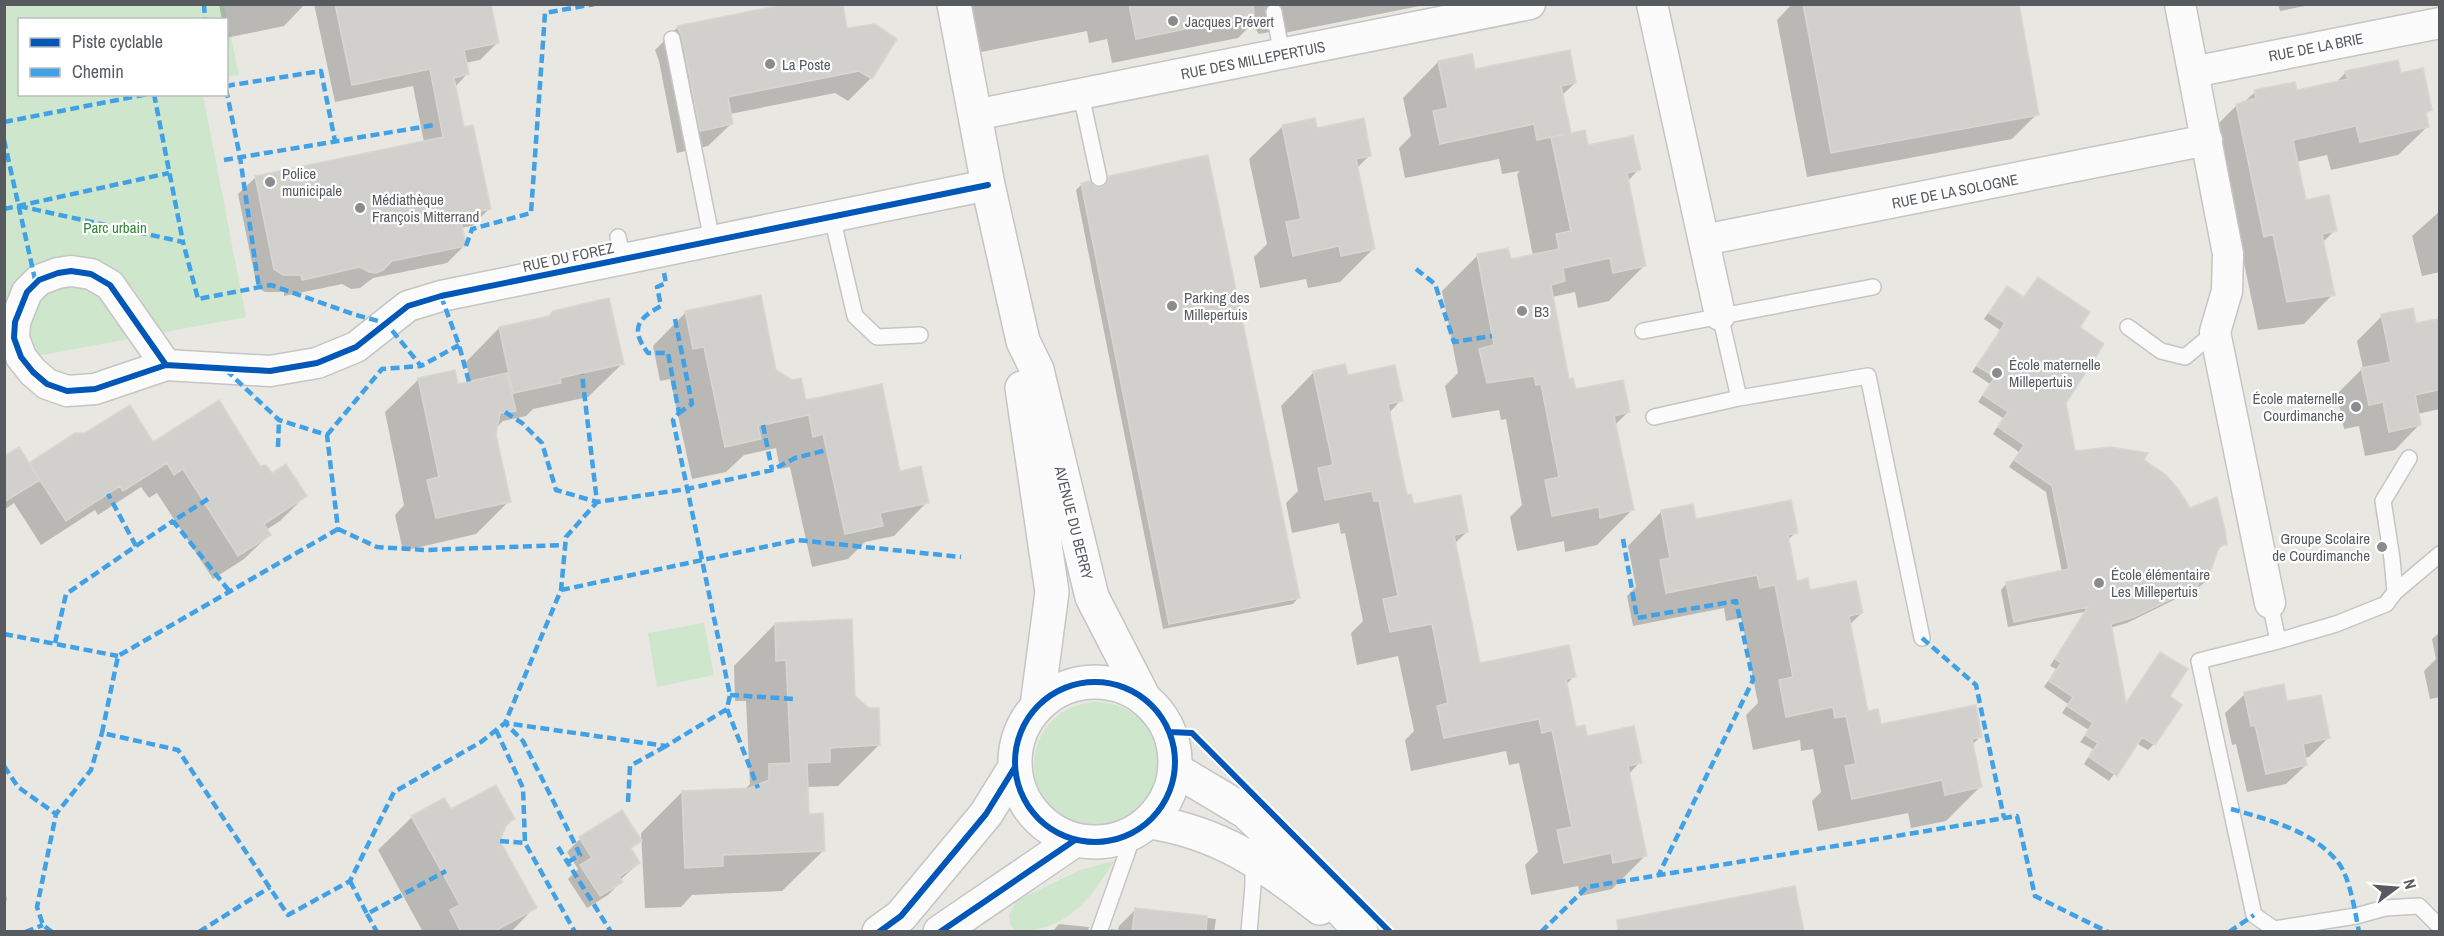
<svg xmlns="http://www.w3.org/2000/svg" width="2444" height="936" font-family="'Archivo Narrow',sans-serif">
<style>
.green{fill:#cee6cb}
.shadow{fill:#0003}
.building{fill:#d2d0cd;stroke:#d8d6d1;stroke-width:1.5}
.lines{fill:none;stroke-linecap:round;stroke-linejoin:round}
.service-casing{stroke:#c4c5c4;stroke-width:18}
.minor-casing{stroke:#c4c5c4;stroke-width:33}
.tertiary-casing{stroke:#c4c5c4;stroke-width:36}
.service{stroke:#fcfbfb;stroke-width:15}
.minor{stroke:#fcfbfb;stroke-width:30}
.tertiary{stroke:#fcfbfb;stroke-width:33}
.quiet{stroke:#41a1e6;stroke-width:4.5;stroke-dasharray:9 4.5;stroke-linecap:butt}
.cycleway-casing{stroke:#fff;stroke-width:10}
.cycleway{stroke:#0057b8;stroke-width:6}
.poi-dot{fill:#8a8c8e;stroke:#fff;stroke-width:2}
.labels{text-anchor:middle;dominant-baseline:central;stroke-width:4.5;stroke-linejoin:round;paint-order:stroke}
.poi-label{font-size:15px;fill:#575b60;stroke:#fff;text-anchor:start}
.street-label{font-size:15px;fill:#575b60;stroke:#fff}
.park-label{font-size:15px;fill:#308734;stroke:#fff}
</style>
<rect width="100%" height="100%" fill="#e8e7e2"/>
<!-- green -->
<path class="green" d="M5 5H224L239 75 227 77 226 20H20V94L203 95 246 317 5 362Z
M704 623 714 675 657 687 648 633Z
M1034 765a63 63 0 1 1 126 0a63 63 0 1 1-126 0Z
M1114 861C1090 901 1065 932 1015 931L1010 924 1009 915 1016 901 1080 870Z"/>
<!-- shadow -->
<path class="shadow" d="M219 4H303V6L284 26 226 38V20H222Z
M314 4H490L498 42 480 60 465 63 467 74 455 87 463 128 489 209 472 226 461 228 465 245 447 263 373 278 360 288 351 289 342 284 284 296V292H265L257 287 238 194 256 177 424 142 413 86 335 102Z
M1430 4 1274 35V31L1259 34 1256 30 1249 27 1238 38 1112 63 1107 39 1089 43 1087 31 981 52 972 5Z
M1792 4H2018L2037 114 2012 139 1807 177 1777 20Z
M2278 4H2315L2280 11Z
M678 27 846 30 871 78 848 101 835 93 730 114 732 123 708 146 677 153 659 61 655 50Z
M1438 62 1474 71 1575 83 1561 96 1569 135 1587 147 1639 169 1627 182 1644 266 1609 301 1578 308 1575 292 1552 297 1568 381 1575 390 1628 412 1615 425 1632 510 1597 545 1565 552 1564 541 1517 551 1510 517 1522 505 1506 419 1501 420 1499 410 1452 418 1445 386 1458 373 1442 291 1477 256 1509 261 1533 256 1517 174 1520 171 1502 174 1499 159 1405 178 1399 148 1411 136 1403 98Z
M2346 72 2400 74 2430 110 2425 115 2428 126 2398 155 2331 170 2327 155 2296 162 2305 202 2335 230 2322 243 2333 294 2304 324 2258 330 2244 263 2235 265 2208 134 2237 105 2243 103 2255 92H2296L2335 84Z
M1283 126 1316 130 1370 155 1357 168 1373 249 1340 282 1308 288 1306 279 1260 288 1254 257 1267 244 1249 159Z
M1109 178 1299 597 1293 604 1163 629 1076 190 1082 184 1102 189 1103 184Z
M2440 211V272L2422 276 2412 236Z
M2038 279 2078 328 2064 403 2073 453 2142 461 2225 544 2216 550 2206 581 2199 587H2195L2190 592 2127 623 2110 628 2125 704 2160 653 2168 697 2154 744 2148 750 2136 743 2109 781 2084 764 2093 749 2080 742 2089 730 2062 713 2068 704 2044 687 2056 669 2050 666 2084 612 2008 627 2001 590 2007 583 2062 572 2046 492 2009 467 2019 452 1993 434 2003 418 1978 402 1990 384 1972 372 2000 330 1984 319 2001 294 2007 287 2023 298Z
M686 312 775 371 805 402 899 472 927 502 894 536 865 542 848 559 812 567 790 467 780 469 776 448 744 455 726 472 692 479 670 379 660 381 653 346Z
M2382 316 2415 325 2440 320V409L2417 414 2419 425 2395 450 2365 456 2359 426 2344 429 2337 394 2363 368 2357 341Z
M499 328 622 364 588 397 533 409 526 416 503 421 496 428 495 435 509 501 476 534 403 551 395 515 404 505 385 412 419 379 457 386 471 383 466 362Z
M1314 372 1347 377 1401 400 1389 413 1406 497 1413 506 1467 532 1454 544 1479 665 1574 676 1566 685 1574 728 1586 737 1640 762 1628 775 1645 856 1612 889 1580 896 1578 886 1531 895 1525 865 1538 852 1519 763 1509 765 1506 751 1411 771 1405 740 1414 731 1398 656 1357 665 1351 633 1363 621 1345 533 1341 534 1339 523 1292 533 1286 503 1298 491 1281 406Z
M153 444 260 467 305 496 280 521 266 530 269 535 244 559 213 579 157 493 149 498 141 487 98 515 95 510 41 545 14 503 4 510V457L28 465Z
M1661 512 1695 520 1796 532 1787 541 1796 582 1809 591 1862 613 1849 625 1867 713 1880 726 1980 737 1972 745 1980 787 1946 821 1911 828 1908 813 1818 831 1812 801 1821 792 1813 749 1801 751 1800 740 1753 750 1746 715 1758 703 1741 618 1726 621 1724 608 1633 626 1627 596 1636 587 1628 546Z
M775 624 853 697 879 745 838 786 806 787 807 815 824 850 782 891 692 895 681 907 645 908 641 833 682 792 744 790 750 784 746 701H735L734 666Z
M2440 632V697L2430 699 2424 671 2436 659 2432 639Z
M2245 694 2286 703 2328 738 2309 757 2304 758 2306 765 2286 784 2247 792 2236 744 2232 745 2225 713Z
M450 811 513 819 503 829 499 841 535 907 511 932H423L378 850 412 817Z
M622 812 640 840 630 850 639 863 620 880 621 882 608 895 587 908 568 879 578 869 567 852 580 839Z
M4 884 7 900 4 903Z
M1136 909 1216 919 1214 932H1109L1111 929 1118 930 1119 926Z
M1059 924 1089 927 1088 932H1052Z"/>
<!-- building -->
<path class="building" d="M335 4H491L499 43 464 50 469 74 454 78 464 127 473 125 491 209 460 215 466 246 392 261 383 270 376 273 369 272 360 267 302 280 301 275H283L274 269 255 176 443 137 430 69 352 85Z
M787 4H843L847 28 875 24 897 39 872 79 859 71 728 97 733 124 700 131 682 37 677 26Z
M1129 4H1253L1254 15 1136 39Z
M1803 4H2019L2039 115 1831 153Z
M1570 50 1576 83 1561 86 1571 133 1585 130 1588 145 1633 136 1641 170 1627 173 1646 266 1613 273 1610 258 1563 268 1565 281 1551 285 1569 379 1573 378 1576 389 1623 380 1630 412 1614 416 1634 510 1600 518 1599 507 1552 516 1545 480 1559 477 1541 384 1536 385 1534 376 1487 383 1479 349 1494 345 1477 254 1508 248 1511 259 1559 249 1556 234 1571 231 1551 137 1565 134 1537 140 1534 124 1440 144 1433 111 1448 108 1438 61 1472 54 1475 69Z
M2398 60 2401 73 2423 68 2432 110 2426 112 2429 127 2360 142 2356 126 2293 140 2306 200 2329 195 2337 231 2322 234 2335 295 2287 302 2273 234 2264 237 2236 104 2256 98 2254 90 2295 82 2297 90 2348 79 2345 71Z
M1315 118 1317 128 1364 118 1371 156 1356 159 1375 249 1341 256 1339 246 1293 256 1286 222 1301 219 1282 125Z
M1208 155 1300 598 1169 624 1081 183 1090 181 1095 187H1102L1108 182 1109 176Z
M2038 277 2090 312 2080 327 2104 344 2066 403 2075 451 2111 447 2148 453 2144 460 2166 475 2179 490 2190 508 2217 497 2225 530 2227 545H2220L2207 581 2199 582 2198 586 2134 617 2111 624 2126 703 2160 652 2188 669 2170 696 2182 705 2155 745 2142 737 2117 776 2089 757 2098 743 2085 735 2093 723 2067 706 2073 697 2049 681 2061 663 2055 659 2088 607 2014 622 2006 582 2069 569 2052 486 2014 460 2024 445 1998 427 2008 412 1983 395 1995 377 1977 366 2005 323 1989 313 2007 286 2024 297Z
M761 295 776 370 792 380 801 378 806 400 882 384 900 471 921 466 929 503 880 513 883 526 845 534 823 434 813 437 809 415 758 426 761 439 725 447 704 347 693 349 685 311Z
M609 298 624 364 560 378 561 383 513 393 499 327 549 316 553 311Z
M2413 308 2416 323 2439 319V390L2415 395 2421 425 2389 432 2383 402 2369 405 2361 368 2391 362 2381 314Z
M1345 364 1348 375 1395 365 1403 401 1388 404 1407 495 1411 494 1414 504 1461 495 1468 532 1454 535 1480 663 1569 645 1576 677 1566 679 1576 727 1585 725 1587 736 1634 726 1642 763 1628 766 1647 856 1613 863 1611 853 1564 863 1557 830 1572 827 1552 730 1542 733 1539 719 1444 738 1437 706 1448 703 1432 624 1390 632 1383 599 1398 596 1379 501H1374L1372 491 1325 500 1318 468 1333 465 1313 371Z
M455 370 458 384 507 373 516 411 500 413 496 435 511 502 436 518 427 480 439 477 418 378Z
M219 400 260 466 266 465 272 473 286 464 307 496 264 524 271 535 238 556 183 469 174 475 167 463 123 491 120 486 66 521 29 463 75 433H85L130 405 153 442Z
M19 447 40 480 4 502V456Z
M1791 500 1798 533 1788 535 1797 581 1808 578 1810 590 1856 581 1863 613 1849 616 1868 711 1878 709 1881 724 1976 705 1982 737 1972 739 1982 787 1945 795 1942 780 1852 799 1845 766 1856 764 1846 716 1835 718 1833 707 1786 717 1779 680 1793 677 1775 585 1760 588 1757 575 1666 593 1660 560 1670 558 1661 510 1693 504 1696 519Z
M852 619 855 696 869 708H879L880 745 830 748V762L807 763 809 814 823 813 825 851 723 855V866L685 868 682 791 750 788 769 780V764L791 763 786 660 776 661 775 623Z
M2284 684 2287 701 2321 695 2330 738 2303 744 2307 765 2266 774 2255 725 2251 726 2244 692Z
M496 785 515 819 507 823 500 841 537 908 493 932H461L450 910 460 905 411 816 444 798 451 809Z
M622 810 642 841 631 848 640 863 619 877 623 882 600 896 580 865 592 858 579 837Z
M1795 886 1804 932H1618L1617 920Z
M1135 908 1207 916 1206 932H1132Z"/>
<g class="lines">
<defs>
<path id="service" d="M1274 12 1282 55
M672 39 712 241
M1081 95 1099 178
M832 217 855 316 877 337 920 335
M618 237 623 258
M1720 315 1739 398 1868 376 1922 638
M2128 327 2161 351 2185 357 2215 332
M1643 331 1873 287
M1654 417 1739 398
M2395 592 2440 554
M2270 603 2278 641 2199 661 2254 915 2274 929 2356 916 2385 908 2419 906 2440 927
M2278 641 2336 624 2386 604 2395 592 2392 559 2383 501 2409 458
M1099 932 1134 833
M1249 932 1253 886V859"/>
<path id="minor" d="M1652 4 1720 315
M2180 4 2228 254 2227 291 2215 332 2270 603
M2193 72 2440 23
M975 115 1530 4
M1704 240 2207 140
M166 365 110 285 91 274 71 271 58 273 39 280 27 292 15 322 14 338 21 357 33 372 47 384 67 391 95 389 166 365 270 371 317 363 356 347 408 306 441 296 988 185"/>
<path id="tertiary" d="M954 4 988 185 1023 341 1037 370 1092 597 1144 698
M1022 388 1052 592 1037 706
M1015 762a80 80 0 1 1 160 0a80 80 0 1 1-160 0Z
M1176 770 1246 812 1300 864 1361 932
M1150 822C1221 833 1265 865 1320 908
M879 932 901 916 986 814 1015 767
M940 932 1075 840"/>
</defs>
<!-- service casing -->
<use href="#service" class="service-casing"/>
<!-- minor casing -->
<use href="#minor" class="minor-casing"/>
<!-- tertiary casing -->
<use href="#tertiary" class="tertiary-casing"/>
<!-- service -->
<use href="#service" class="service"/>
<!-- minor -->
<use href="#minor" class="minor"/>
<!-- tertiary -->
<use href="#tertiary" class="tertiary"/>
<!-- quiet -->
<path class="quiet" d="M204 4 205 20
M226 86 321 71 335 141
M226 89 240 157 259 288
M154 94 183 242
M4 122 148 94
M4 140 36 284
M224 160 434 125
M19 206 183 242 198 299 271 285 356 315 386 323 421 366 459 345
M4 209 169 173
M466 246 472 229 531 213 545 13 594 4
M1416 269 1435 284 1454 342 1492 336
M441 296 459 345 469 382
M675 319 692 404 679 413
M226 370 279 420 327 435 338 529
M505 412 522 423 542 443 556 490 597 502 687 489 772 470 795 458 827 450
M763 425 772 470
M327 435 382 369 421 366
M278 447 279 420
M208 499 173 521 230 592
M338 529 118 656 102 733 178 750 288 915 350 881 394 792 481 742 505 723 561 590 566 537 597 502 582 374
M338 529 377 547 425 550 566 545
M1623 539 1637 618 1736 601 1753 680 1658 876
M136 546 173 521
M561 590 797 540 961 557
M4 634 118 656
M1922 638 1976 685 2004 818
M55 643 66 594 136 546 108 494
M730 695 794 699
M727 709 758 788
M496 730 523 788 525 843 575 932
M4 766 18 787 56 814
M628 802 630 766 666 746
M2231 809C2269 820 2311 830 2337 861 2350 876 2355 912 2359 932
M500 841 525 843
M558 847 611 932
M568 862 580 855 573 840 523 741 505 723 666 746 727 709 730 695 673 420 679 413 668 353H648C630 329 637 319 661 306L657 287 666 283 664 273
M350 881 367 914 446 871
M367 914 377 932
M25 932 43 925
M52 932 43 925 37 907 56 814 91 770 102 733
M199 932 270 887
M1541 932 1587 887 2017 816 2035 896 2108 932
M2229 932 2254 915"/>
<defs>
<path id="cycleway" d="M166 365 110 285 91 274 71 271 58 273 39 280 27 292 15 322 14 338 21 357 33 372 47 384 67 391 95 389 166 365 270 371 317 363 356 347 408 306 441 296 988 185
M1015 762a80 80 0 1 1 160 0a80 80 0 1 1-160 0Z
M1170 732 1192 733 1390 932
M879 932 901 916 986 814 1015 767
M940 932 1075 840"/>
</defs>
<!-- cycleway casing -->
<use href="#cycleway" class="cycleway-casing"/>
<!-- cycleway -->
<use href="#cycleway" class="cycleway"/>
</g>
<!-- markers -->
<g class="poi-dot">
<circle cx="1173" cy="21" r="6"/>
<circle cx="770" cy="64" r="6"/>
<circle cx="270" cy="182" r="6"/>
<circle cx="360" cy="208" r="6"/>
<circle cx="1172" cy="306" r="6"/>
<circle cx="1522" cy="311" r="6"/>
<circle cx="1997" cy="373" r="6"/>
<circle cx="2356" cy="407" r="6"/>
<circle cx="2382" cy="547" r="6"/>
<circle cx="2099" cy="583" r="6"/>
</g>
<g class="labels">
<!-- poi labels -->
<g class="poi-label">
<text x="1185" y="21">Jacques Prévert</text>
<text x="782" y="64">La Poste</text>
<text x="282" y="173">Police<tspan x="282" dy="17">municipale</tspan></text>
<text x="372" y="199">Médiathèque<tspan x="372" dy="17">François Mitterrand</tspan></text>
<text x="1184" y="297">Parking des<tspan x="1184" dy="17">Millepertuis</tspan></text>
<text x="1534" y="311">B3</text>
<text x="2009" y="364">École maternelle<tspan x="2009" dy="17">Millepertuis</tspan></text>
<text x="2344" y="398" text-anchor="end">École maternelle<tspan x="2344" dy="17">Courdimanche</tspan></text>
<text x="2370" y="538" text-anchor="end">Groupe Scolaire<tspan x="2370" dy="17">de Courdimanche</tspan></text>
<text x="2111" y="574">École élémentaire<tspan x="2111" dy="17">Les Millepertuis</tspan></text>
</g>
<!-- street labels -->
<g class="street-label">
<text transform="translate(2316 47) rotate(-11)">RUE DE LA BRIE</text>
<text transform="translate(1253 60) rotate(-11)">RUE DES MILLEPERTUIS</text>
<text transform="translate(1955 191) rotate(-11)">RUE DE LA SOLOGNE</text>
<text transform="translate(568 257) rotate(-12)">RUE DU FOREZ</text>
<text transform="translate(1074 523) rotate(76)">AVENUE DU BERRY</text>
</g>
<!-- park labels -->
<g class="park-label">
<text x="115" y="227">Parc urbain</text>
</g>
</g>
<!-- border -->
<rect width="2444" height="936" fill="none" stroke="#575b60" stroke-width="12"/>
<!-- legend -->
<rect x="18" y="18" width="210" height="78" fill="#ffffff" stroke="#bcbdbf" stroke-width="1.5"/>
<rect x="30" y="38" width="30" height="9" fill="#0057b8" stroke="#bcbdbf" stroke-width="1.5"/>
<text x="72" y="48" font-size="18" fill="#575b60">Piste cyclable</text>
<rect x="30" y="68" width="30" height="9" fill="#41a1e6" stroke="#bcbdbf" stroke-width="1.5"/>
<text x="72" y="78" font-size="18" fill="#575b60">Chemin</text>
<!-- north arrow -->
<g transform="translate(2396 888) rotate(74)" stroke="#ffffff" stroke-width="4.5" paint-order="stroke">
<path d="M0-4.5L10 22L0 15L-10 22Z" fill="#575b60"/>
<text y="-9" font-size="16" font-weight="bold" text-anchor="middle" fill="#575b60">N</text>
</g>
</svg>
